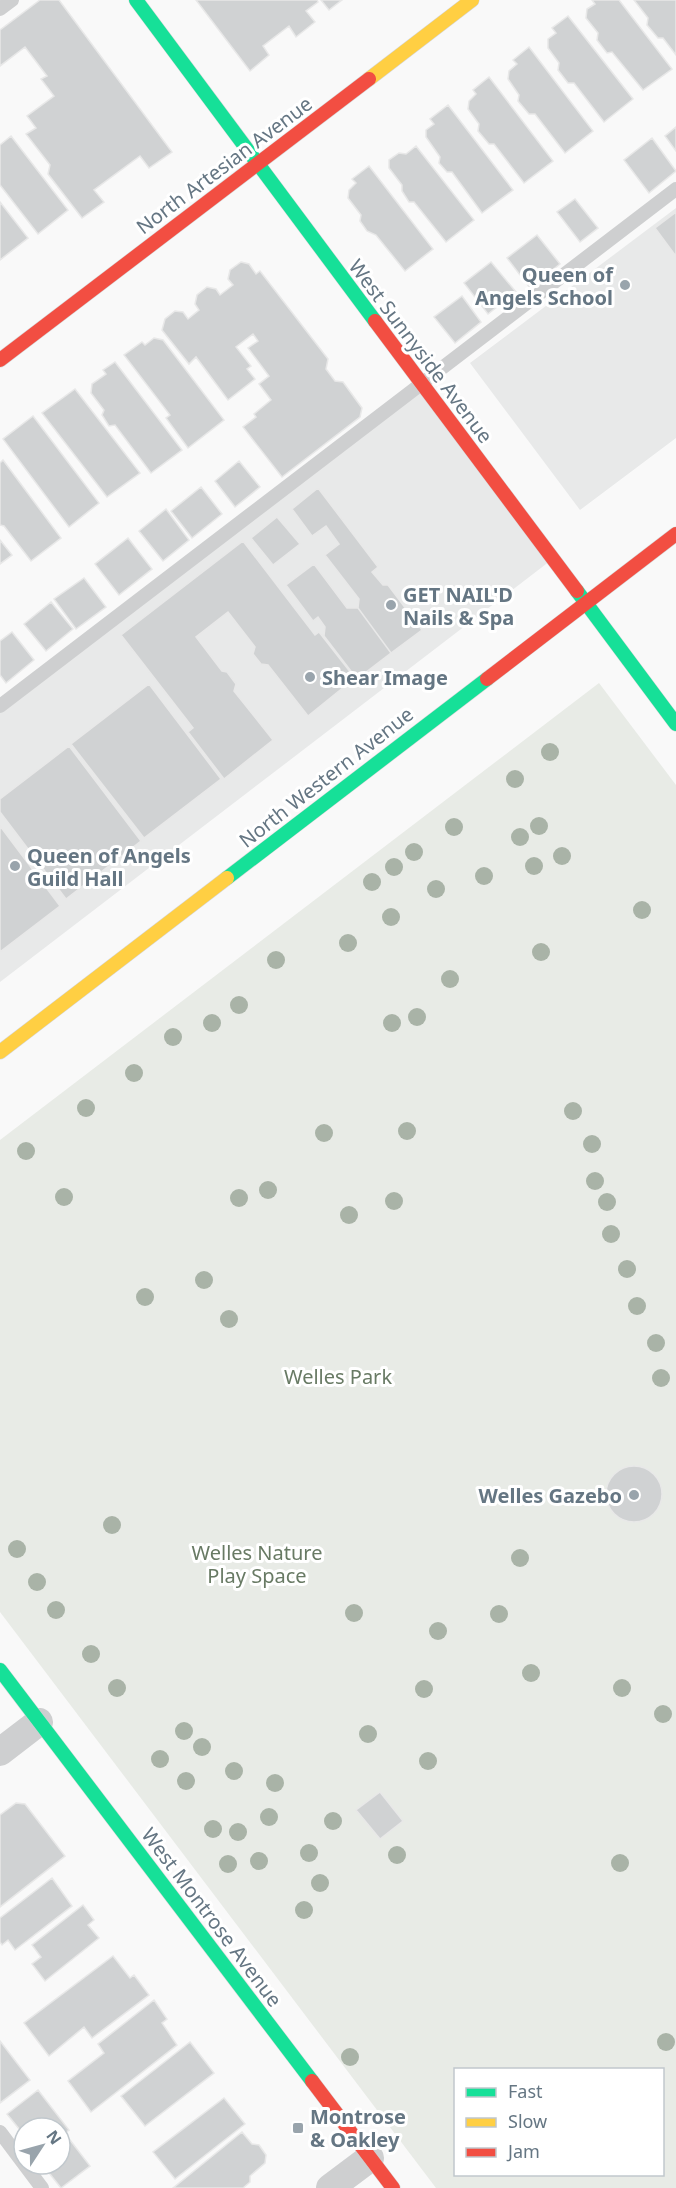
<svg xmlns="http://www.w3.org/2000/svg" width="676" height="2188" font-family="'Noto Sans',sans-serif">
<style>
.built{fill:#e8e9e9}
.green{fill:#e8ebe6;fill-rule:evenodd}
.building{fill:#d0d2d3;stroke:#e8e8e8;stroke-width:1.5}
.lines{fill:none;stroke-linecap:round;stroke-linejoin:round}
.fast-casing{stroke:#d5d6d7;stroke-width:15}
.slow-casing{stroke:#d5d6d7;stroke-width:15}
.jam-casing{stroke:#d5d6d7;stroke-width:15}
.lane{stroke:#cecfd0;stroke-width:14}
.street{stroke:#cecfd0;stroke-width:28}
.fast{stroke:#16e098;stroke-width:14}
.slow{stroke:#ffcf43;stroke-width:14}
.jam{stroke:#f24e42;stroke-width:14}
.tree{fill:#a9b3a7}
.poi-dot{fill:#99a4ac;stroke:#fff;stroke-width:2}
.labels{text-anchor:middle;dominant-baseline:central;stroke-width:6;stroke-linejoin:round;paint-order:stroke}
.street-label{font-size:20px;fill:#657683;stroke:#fff}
.poi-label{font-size:20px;font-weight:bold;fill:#657683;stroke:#fff;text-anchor:start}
.park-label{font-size:20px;fill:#687a64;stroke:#fff}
</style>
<rect width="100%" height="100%" fill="#f9f9f9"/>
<!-- built -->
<path class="built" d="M676 208V438L580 510 470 363Z
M418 386 550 561 0 982V708Z"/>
<!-- green -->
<path class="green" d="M599 683 676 785V2188H436L0 1612V1140ZM456 2070H662V2174H456Z"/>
<!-- building -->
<path class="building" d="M40 0H59L172 152 149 168 140 156 94 190 104 202 82 218 48 174 50 165 26 134 36 128 27 116 54 96 41 79 47 76 25 47 0 66V30Z
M196 0H317L318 2 306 11 315 22 296 37 289 26 263 46 269 55 250 71Z
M321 0H342L329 10Z
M592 0H619L672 69 643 90 612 52 607 53 597 40 598 33 586 18 587 9 595 4Z
M634 0H676V55L663 38H658L647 25 648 18Z
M568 16 633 99 604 122 574 83H568L558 70 559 63 548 48V39L556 33 552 28Z
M529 47 593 131 565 153 535 114H529L518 101 519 95 508 79 509 71 517 64 513 60Z
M489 77 553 161 524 183 494 144H489L478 131 479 124 468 109 469 101 476 94 473 90Z
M448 105 513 190 482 213 452 172H447L439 163 440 157 426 137V130L434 124 430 119Z
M676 127V151L665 136Z
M11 136 68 210 38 234 0 185V145Z
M652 138 676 171 649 193 624 160Z
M416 146 474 220 446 242 414 202H409L402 191V185L389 168V160L399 153 406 154Z
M369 166 433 249 405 271 376 235 367 231 360 221 361 215 348 198 349 190 356 183 352 179Z
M575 199 598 228 580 242 557 212Z
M0 202 28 238 0 260Z
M676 212V254L675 255 655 228Z
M537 235 560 264 530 288 507 258Z
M241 262 249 264 256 274 260 271 328 359 326 369 335 381 343 382 362 408 360 417 282 477 243 427 256 417 254 414 271 400 259 384 269 376 248 348 258 341 253 334 236 347 251 366 247 369 255 379 228 400 196 357 189 364 162 330 165 319 175 311 183 312 188 319 199 310 195 304 197 295 207 287 216 289 220 295 233 285 228 279 230 270Z
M491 262 516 292 488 314 464 283Z
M462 296 481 322 455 343 434 317Z
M154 338 163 340 224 420 188 448 166 418 170 415 124 355 142 342 145 345Z
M115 362 182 450 151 473 115 425 109 426 102 415 104 410 91 393 92 384 106 374 103 370Z
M75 389 140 473 107 497 42 413Z
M33 416 99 503 69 527 3 439Z
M3 460 61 538 31 561 4 526 0 525V463Z
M239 461 260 487 235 507 215 481Z
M201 487 222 514 192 538 171 511Z
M318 488 378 567 372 572 383 585H388L422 630 391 653 358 608 359 599 325 555 339 544 326 526 312 536 292 509Z
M166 509 189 540 163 561 139 531Z
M277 517 300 544 273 565 251 538Z
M128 538 152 569 119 595 95 564Z
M0 540 12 555 0 564Z
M243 541 315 635 319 632 355 678 308 716 268 665 261 664 253 654 255 647 228 612 196 637 222 671 227 672 236 684 234 691 273 740 224 779 188 732 193 728 121 635Z
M314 564 347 608H358L391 653 357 679 324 636 325 627 318 617 313 621 286 585Z
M84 578 106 607 76 629 54 599Z
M51 602 73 629 46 651 24 624Z
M12 632 34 660 6 683 0 675V641Z
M149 684 221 779 144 838 71 744Z
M69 746 141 841 66 899 0 812V799Z
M0 826 60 906 0 952Z
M606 1494a28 28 0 1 1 56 0a28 28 0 1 1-56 0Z
M380 1792 403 1821 380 1839 356 1810Z
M16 1803 25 1804 65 1856 0 1907V1815Z
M52 1878 72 1906 15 1950 8 1940 2 1945 0 1942V1918Z
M83 1905 94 1920 88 1925 99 1938 45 1981 32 1964 41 1957 32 1945Z
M113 1956 130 1978 134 1975 149 1995 92 2038 84 2027 49 2056 24 2023Z
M154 2000 167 2019 162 2023 177 2045 91 2112 68 2081 104 2053 98 2044Z
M0 2041 30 2080 0 2103Z
M190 2042 214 2073 145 2126 121 2096Z
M38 2090 69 2130 60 2137V2128H24V2135L7 2114Z
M224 2098 245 2124 175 2179 153 2152Z
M242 2132 252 2144 259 2145 266 2155 265 2163 250 2176V2182L243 2188H173Z
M70 2140 90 2166 61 2188 42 2164H60V2148Z"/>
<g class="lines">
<defs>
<path id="fast" d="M136 0 375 321
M577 591 676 724
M227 878 487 679
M0 1670 312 2081"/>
<path id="slow" d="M369 79 472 0
M0 1052 227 878"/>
<path id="jam" d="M375 321 577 591
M0 360 369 79
M487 679 676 534
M312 2081 393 2188"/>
</defs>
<!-- fast casing -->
<use href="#fast" class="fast-casing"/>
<!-- slow casing -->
<use href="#slow" class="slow-casing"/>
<!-- jam casing -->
<use href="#jam" class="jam-casing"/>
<!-- lane -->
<path class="lane" d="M0 9 12 0
M0 706 676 189
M0 2132 42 2188"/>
<!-- street -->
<path class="street" d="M0 1752 39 1722
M330 2188 370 2158"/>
<!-- fast -->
<use href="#fast" class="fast"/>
<!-- slow -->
<use href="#slow" class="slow"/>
<!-- jam -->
<use href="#jam" class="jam"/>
</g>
<!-- trees -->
<g class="tree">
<circle cx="550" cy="752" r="9"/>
<circle cx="515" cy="779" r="9"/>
<circle cx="539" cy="826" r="9"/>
<circle cx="454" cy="827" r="9"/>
<circle cx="520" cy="837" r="9"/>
<circle cx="414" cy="852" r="9"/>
<circle cx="562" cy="856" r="9"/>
<circle cx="534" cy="866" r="9"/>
<circle cx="394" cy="867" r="9"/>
<circle cx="484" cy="876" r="9"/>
<circle cx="372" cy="882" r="9"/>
<circle cx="436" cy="889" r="9"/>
<circle cx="642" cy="910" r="9"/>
<circle cx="391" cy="917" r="9"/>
<circle cx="348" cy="943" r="9"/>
<circle cx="541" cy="952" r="9"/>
<circle cx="276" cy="960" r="9"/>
<circle cx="450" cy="979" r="9"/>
<circle cx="239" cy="1005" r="9"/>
<circle cx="417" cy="1017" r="9"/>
<circle cx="212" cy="1023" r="9"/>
<circle cx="392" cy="1023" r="9"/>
<circle cx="173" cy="1037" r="9"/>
<circle cx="134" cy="1073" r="9"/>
<circle cx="86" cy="1108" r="9"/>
<circle cx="573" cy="1111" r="9"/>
<circle cx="407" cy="1131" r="9"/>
<circle cx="324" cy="1133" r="9"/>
<circle cx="592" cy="1144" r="9"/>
<circle cx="26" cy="1151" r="9"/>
<circle cx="595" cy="1181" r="9"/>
<circle cx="268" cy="1190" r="9"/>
<circle cx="64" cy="1197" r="9"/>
<circle cx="239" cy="1198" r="9"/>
<circle cx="394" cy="1201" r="9"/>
<circle cx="607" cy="1202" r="9"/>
<circle cx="349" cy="1215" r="9"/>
<circle cx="611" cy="1234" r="9"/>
<circle cx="627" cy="1269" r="9"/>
<circle cx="204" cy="1280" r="9"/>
<circle cx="145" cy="1297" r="9"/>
<circle cx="637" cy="1306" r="9"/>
<circle cx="229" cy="1319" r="9"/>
<circle cx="656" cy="1343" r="9"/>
<circle cx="661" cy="1378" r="9"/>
<circle cx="112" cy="1525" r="9"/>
<circle cx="17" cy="1549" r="9"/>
<circle cx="520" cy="1558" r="9"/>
<circle cx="37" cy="1582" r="9"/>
<circle cx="56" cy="1610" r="9"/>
<circle cx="354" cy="1613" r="9"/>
<circle cx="499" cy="1614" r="9"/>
<circle cx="438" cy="1631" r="9"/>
<circle cx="91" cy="1654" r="9"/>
<circle cx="531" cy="1673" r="9"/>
<circle cx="117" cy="1688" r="9"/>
<circle cx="622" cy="1688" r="9"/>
<circle cx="424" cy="1689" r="9"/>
<circle cx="663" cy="1714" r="9"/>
<circle cx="184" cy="1731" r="9"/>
<circle cx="368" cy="1734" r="9"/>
<circle cx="202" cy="1747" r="9"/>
<circle cx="160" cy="1759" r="9"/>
<circle cx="428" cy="1761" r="9"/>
<circle cx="234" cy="1771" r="9"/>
<circle cx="186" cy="1781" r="9"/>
<circle cx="275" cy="1783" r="9"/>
<circle cx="269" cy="1817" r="9"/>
<circle cx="333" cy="1821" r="9"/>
<circle cx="213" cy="1829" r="9"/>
<circle cx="238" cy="1832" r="9"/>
<circle cx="309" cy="1853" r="9"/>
<circle cx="397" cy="1855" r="9"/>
<circle cx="259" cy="1861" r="9"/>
<circle cx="620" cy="1863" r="9"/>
<circle cx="228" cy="1864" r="9"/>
<circle cx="320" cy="1883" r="9"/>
<circle cx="304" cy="1910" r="9"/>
<circle cx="666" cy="2042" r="9"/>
<circle cx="350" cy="2057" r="9"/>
</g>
<!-- markers -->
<g class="poi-dot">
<circle cx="625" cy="285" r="6"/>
<circle cx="391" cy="605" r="6"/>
<circle cx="310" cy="677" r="6"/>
<circle cx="15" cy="866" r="6"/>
<circle cx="634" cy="1495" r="6"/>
<rect x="292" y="2122" width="12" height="12" rx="3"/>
</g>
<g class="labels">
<!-- street labels -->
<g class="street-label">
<text transform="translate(224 165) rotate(-37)">North Artesian Avenue</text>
<text transform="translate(421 351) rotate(53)">West Sunnyside Avenue</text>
<text transform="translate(326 777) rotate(-38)">North Western Avenue</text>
<text transform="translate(212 1917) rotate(53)">West Montrose Avenue</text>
</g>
<!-- poi labels -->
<g class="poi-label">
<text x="613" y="274" text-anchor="end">Queen of<tspan x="613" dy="23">Angels School</tspan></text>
<text x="403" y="594">GET NAIL'D<tspan x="403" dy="23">Nails &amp; Spa</tspan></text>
<text x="322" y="677">Shear Image</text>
<text x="27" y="855">Queen of Angels<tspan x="27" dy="23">Guild Hall</tspan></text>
<text x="622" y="1495" text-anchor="end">Welles Gazebo</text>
<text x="310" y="2116">Montrose<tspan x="310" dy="23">&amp; Oakley</tspan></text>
</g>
<!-- park labels -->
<g class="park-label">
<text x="338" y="1376">Welles Park</text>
<text x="257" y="1552">Welles Nature<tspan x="257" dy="23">Play Space</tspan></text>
</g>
</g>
<!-- legend -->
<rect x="454" y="2068" width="210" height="108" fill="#ffffff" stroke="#c1c8cd" stroke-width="1.5"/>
<rect x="466" y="2088" width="30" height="9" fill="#16e098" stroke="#c1c8cd" stroke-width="1.5"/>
<text x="508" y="2098" font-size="18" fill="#657683">Fast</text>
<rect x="466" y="2118" width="30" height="9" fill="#ffcf43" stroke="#c1c8cd" stroke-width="1.5"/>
<text x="508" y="2128" font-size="18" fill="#657683">Slow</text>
<rect x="466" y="2148" width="30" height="9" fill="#f24e42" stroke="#c1c8cd" stroke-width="1.5"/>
<text x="508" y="2158" font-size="18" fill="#657683">Jam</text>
<!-- north arrow -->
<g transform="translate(42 2146) rotate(54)"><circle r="28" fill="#ffffff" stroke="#c1c8cd" stroke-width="1.5"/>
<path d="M0-4.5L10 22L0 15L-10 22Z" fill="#99a4ac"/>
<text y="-9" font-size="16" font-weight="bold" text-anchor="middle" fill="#657683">N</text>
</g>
</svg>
